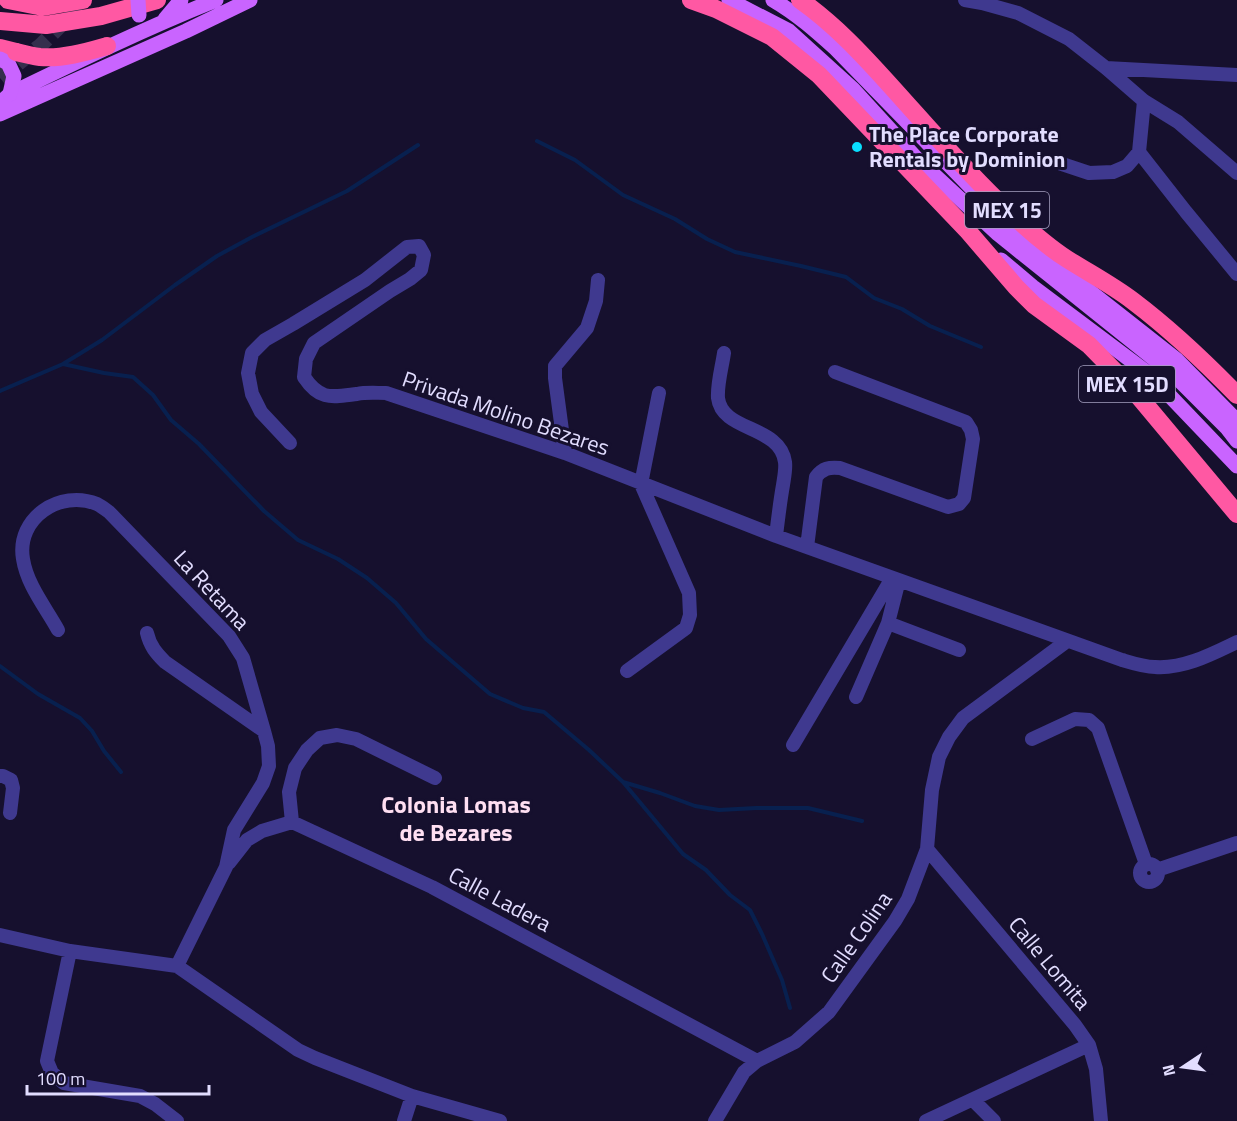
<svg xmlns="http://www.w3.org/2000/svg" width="1237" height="1121" font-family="'Titillium Web',sans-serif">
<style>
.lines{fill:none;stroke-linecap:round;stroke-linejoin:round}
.stream{stroke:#08204f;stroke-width:4}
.major-tunnel{stroke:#352f4d;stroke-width:15;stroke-dasharray:15 8;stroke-linecap:butt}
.minor{stroke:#3f398f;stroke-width:14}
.major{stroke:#c964ff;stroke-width:15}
.highway{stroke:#ff58a3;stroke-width:18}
.major-bridge{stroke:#c964ff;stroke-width:15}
.highway-bridge{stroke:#ff58a3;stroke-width:18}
.poi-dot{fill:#09dfff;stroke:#16102e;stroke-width:2}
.labels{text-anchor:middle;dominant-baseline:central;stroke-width:6;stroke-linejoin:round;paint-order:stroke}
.shield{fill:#16102e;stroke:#a5a0c0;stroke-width:1.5}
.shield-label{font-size:21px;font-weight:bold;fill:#e2ddff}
.poi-label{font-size:22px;font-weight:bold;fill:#e2ddff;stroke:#16102e;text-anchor:start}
.street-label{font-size:22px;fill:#e2ddff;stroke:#16102e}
.neighbourhood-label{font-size:24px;font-weight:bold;fill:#ffdff2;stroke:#16102e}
</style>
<rect width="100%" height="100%" fill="#16102e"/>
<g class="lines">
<!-- stream -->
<path class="stream" d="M537 141 575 160 623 195 675 219 707 239 735 252 801 266 846 277 874 298 902 309 930 326 981 347
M63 364 104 373 133 377 153 395 171 420 199 444 264 511 298 540 338 559 367 578 396 603 426 639 490 694 523 708 544 712 589 750 623 782 683 854 706 870 730 895 750 910 762 934 782 980 790 1008
M0 391 63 364 102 340 175 285 217 256 252 237 347 191 418 145
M0 666 38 694 80 718 92 731 104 751 121 772
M623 782 660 793 695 806 719 810 756 808H808L862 821"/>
<!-- major-tunnel -->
<path class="major-tunnel" d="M0 78 41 45 86 0"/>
<!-- minor -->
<path class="minor" d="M965 0 982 3 1018 13 1069 39 1106 68 1144 101 1178 122 1237 173
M1106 68 1237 75
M1144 101 1139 152 1186 212 1237 274
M1059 163 1089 173 1113 172 1127 166 1139 152
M724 353C722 367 717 384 718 398 722 432 780 425 785 462 786 469 784 478 783 485 780 502 778 519 776 536
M290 443 261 412 252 394 248 373 252 353 265 340 293 324 365 280 407 247 419 246 424 255 421 270 410 279 390 291 314 343 306 359 304 377C320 401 332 397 357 394 366 392 376 393 386 393L565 453 776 536 1122 660C1132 663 1144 667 1155 667 1184 669 1212 654 1237 642
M565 453 555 378V366L587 328 596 301 598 280
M807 547 816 477C823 468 829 467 840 468L948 507 959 504 964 498 973 439 971 430 966 422 835 372
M888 623 959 650
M58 630C46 608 27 585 23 559 16 518 60 489 97 504 101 506 105 509 109 512L229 636 243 658 264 731 268 746 269 766 263 783 234 830 226 867 177 966
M147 633C150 646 156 653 165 662L264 731
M627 671 686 628 690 615 689 593 641 484 659 393
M856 697 888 623 899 580
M1032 739 1075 719 1089 720 1098 728 1146 864
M793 745 892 578
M0 776H3L11 780 13 788 10 813
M292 822 289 792 295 768 307 750 320 738 337 735 356 739 435 778
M927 849 1075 1025 1089 1045 1096 1069 1101 1121
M229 863 247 840 262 831 292 822 432 887 757 1061
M1140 873a9 9 0 1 1 18 0a9 9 0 1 1-18 0Z
M1157 870 1237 843
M0 935 70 951 177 966 298 1050 315 1058 412 1096 500 1121
M70 951 47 1061 52 1073 64 1083 140 1096 155 1104 177 1121
M973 1100 994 1121
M404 1121 412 1096
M715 1121 744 1072 757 1061 795 1042 829 1012 895 921 908 899 927 849 932 790 939 757 949 737 963 718 1067 641
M926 1121 1089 1045"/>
<!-- major -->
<path class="major" d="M729 0 789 31 853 89 917 159 998 234 1174 375 1227 428 1237 441
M773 0C797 14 816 31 836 49L1029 247 1051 266 1088 290 1177 360 1237 421
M165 19 181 0
M0 103 10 94C78 61 146 28 216 0
M0 114 186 31 250 0
M1001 260 1033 287 1149 374 1237 466"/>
<!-- highway -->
<path class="highway" d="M8 0 43 7 83 0
M691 0 716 9 772 37 819 75 967 230 1016 287 1034 305 1089 345 1135 392 1237 514
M800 0C834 24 861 53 889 84 927 126 966 172 1007 210 1027 228 1045 245 1067 259 1089 273 1112 285 1133 301 1170 329 1204 361 1237 395
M0 21 46 25 101 16 157 0
M0 48 16 52"/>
<!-- major-bridge -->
<path class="major-bridge" d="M138 0 139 15
M0 59 8 63 14 76 10 94"/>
<!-- highway-bridge -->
<path class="highway-bridge" d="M16 52C24 54 32 56 40 57 62 59 86 52 107 46"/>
</g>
<!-- markers -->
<circle class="poi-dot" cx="857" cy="147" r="6"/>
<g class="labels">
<!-- shield labels -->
<g class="shield">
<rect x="965" y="192" width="84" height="36" rx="4.5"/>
<rect x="1079" y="366" width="96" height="36" rx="4.5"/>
</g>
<g class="shield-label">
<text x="1007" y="210">MEX 15</text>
<text x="1127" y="384">MEX 15D</text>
</g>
<!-- poi labels -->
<g class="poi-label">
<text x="869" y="134">The Place Corporate<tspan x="869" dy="25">Rentals by Dominion</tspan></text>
</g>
<!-- street labels -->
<g class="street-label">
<text transform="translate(506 413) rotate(19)">Privada Molino Bezares</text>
<text transform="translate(212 590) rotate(47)">La Retama</text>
<text transform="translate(500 899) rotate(28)">Calle Ladera</text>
<text transform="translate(856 937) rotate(-55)">Calle Colina</text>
<text transform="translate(1050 963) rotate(50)">Calle Lomita</text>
</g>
<!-- neighbourhood labels -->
<g class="neighbourhood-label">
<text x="456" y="804">Colonia Lomas<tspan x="456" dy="28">de Bezares</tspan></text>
</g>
</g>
<!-- north arrow -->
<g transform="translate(1183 1067) rotate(257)" stroke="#16102e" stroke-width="4.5" paint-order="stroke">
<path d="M0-4.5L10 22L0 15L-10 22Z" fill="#e2ddff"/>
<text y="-9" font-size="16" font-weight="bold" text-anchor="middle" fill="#e2ddff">N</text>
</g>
<!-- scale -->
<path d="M27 1085v9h182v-9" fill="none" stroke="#e2ddff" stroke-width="3"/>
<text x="36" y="1085" font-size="18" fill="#e2ddff" stroke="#16102e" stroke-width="4.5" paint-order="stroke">100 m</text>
</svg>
